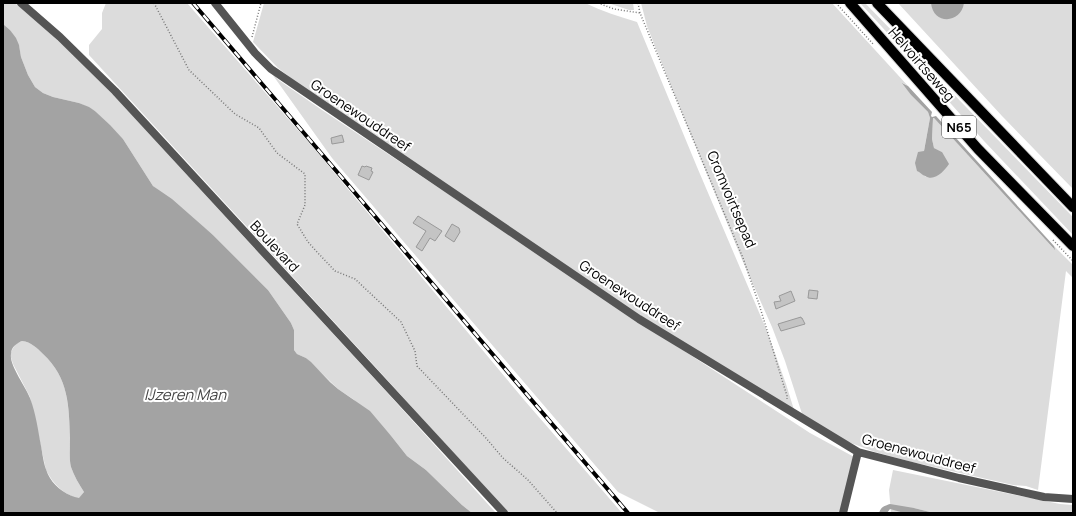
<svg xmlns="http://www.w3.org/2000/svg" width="1076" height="516" font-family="Manrope,sans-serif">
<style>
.green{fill:#dcdcdc}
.water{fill:#a3a3a3;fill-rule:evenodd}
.building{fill:#c4c4c4;stroke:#999}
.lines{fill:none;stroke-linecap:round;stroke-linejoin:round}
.primary-casing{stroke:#dbdbdb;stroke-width:12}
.path{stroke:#777;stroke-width:1.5;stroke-dasharray:1 2;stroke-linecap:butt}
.street{stroke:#555;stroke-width:8}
.primary{stroke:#000;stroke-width:10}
.rail-casing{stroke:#000;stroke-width:4}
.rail{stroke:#fff;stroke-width:2.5;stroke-dasharray:8;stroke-linecap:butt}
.labels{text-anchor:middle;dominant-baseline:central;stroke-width:4;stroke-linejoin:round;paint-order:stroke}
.shield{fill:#fff;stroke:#4c4c4c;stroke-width:1}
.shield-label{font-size:13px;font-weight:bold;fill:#000}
.street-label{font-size:14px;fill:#000;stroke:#fff}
.water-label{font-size:15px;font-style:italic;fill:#444;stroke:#fff}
</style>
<rect width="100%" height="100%" fill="#fff"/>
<!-- green -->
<path class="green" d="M3 3H15L41 25 93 73 383 388 496 513H472L462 505 426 470 407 456 392 437 353 399 338 389 306 358 297 354 294 350V330L291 323 268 290 213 235 153 186 123 139 95 111 79 103 53 97 43 93 35 87 28 75 21 57 19 46 10 30 3 24Z
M106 3H187L312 146 525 401 622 513H508L381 373 89 55V45L102 29V13Z
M264 3H585C602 11 620 17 637 22L697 167 767 331 786 384 795 413 650 322 309 92 278 68 253 42Z
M608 3H633L634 10H629Z
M641 3H832L908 86 903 83 911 95 928 112 930 118 920 172 926 177 942 152 934 148 932 139 933 118H934L1054 249V246L1073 265V278L1066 271 1038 490 1026 486 1013 485 912 462 875 452 843 440 804 420 785 361 772 327 743 262 671 86 647 26Z
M860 3H865L1071 215 1073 218V235L984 141 904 51Z
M898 3H1073V189L1002 116Z
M272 74 280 81 322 110 678 347 810 433 856 458 843 513H660L618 492 332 158Z
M22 341C31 342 37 348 43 354 69 378 69 406 70 440 70 448 69 459 71 467 74 476 79 484 84 492L79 499C64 495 53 484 46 470L30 397 13 364 10 354 13 348 17 343Z
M893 470 1060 504 1073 505V513H934L914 508 893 509 904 513H891L889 490Z"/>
<!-- water -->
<path class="water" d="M931 3H964C961 24 933 25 931 3Z
M3 24 10 30 16 38 19 45 21 57 28 75 35 87 43 93 53 97 79 103 89 107 95 111 110 125 123 139 153 186 172 199 213 235 268 290 291 323 294 330V350L297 354 306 358 311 362 330 382 338 389 370 411 392 437 407 456 426 470 462 505 472 513H3ZM22 341C31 342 37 348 43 354 69 378 69 406 70 439 70 448 69 459 71 467 74 476 79 484 84 492L79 498C68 496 56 488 50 478 44 468 43 457 41 446 38 430 36 414 30 398 26 387 9 365 11 354 11 347 17 343 22 341Z
M902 83 908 86 932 112 931 116 932 117 936 116 1054 246 1055 250 934 118H933L932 139 934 148 942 152 949 164C944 171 935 182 925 176 922 175 920 172 917 171L915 163 918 152 924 151 930 118 928 112 911 95Z
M890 504 914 508 934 513H904L890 509 887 513H879C881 507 884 506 890 504Z"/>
<!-- building -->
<path class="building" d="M342 135 344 142 332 144 331 138Z
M362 166 365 167 366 166 372 168 371 171 373 172 369 180 358 175Z
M418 216 442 231 435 241 430 238 422 251 416 247 426 231 413 223Z
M452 224 459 228 460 232 454 242 445 236Z
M809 290 818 291 817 299 808 298Z
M791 291 795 301 776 309 774 302 781 301 779 296Z
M801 317V318H802L805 324 781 331 778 324Z"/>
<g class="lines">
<defs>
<path id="primary" d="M850 3 978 149 1073 246
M877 3 1073 207"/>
</defs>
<!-- primary casing -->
<use href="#primary" class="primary-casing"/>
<!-- path -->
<path class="path" d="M154 3 189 70 235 114 259 128 277 153 305 174V205L297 224 308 242 317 252 335 271 355 279 401 322 415 351 417 366 485 437 503 458 528 480 557 513
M598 3 614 9 640 13
M638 3 640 13 743 258 759 304 787 396V399
M836 3 873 44
M252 37 261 3
M1053 240 1073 261"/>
<!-- street -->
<path class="street" d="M21 3 60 37 115 91 504 513
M215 3 255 53 271 69 639 319 858 452 959 478 1044 497 1073 499
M843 513 858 452"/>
<!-- primary -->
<use href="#primary" class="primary"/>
<defs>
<path id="rail" d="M193 3 628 513"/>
</defs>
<!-- rail casing -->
<use href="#rail" class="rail-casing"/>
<!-- rail -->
<use href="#rail" class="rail"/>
</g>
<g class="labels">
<!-- shield labels -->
<rect class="shield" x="942" y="116" width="34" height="22" rx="3"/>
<g class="shield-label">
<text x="959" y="127">N65</text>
</g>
<!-- street labels -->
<g class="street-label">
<text transform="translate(922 64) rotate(49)">Helvoirtseweg</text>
<text transform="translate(361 115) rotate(34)">Groenewouddreef</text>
<text transform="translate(732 199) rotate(67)">Cromvoirtsepad</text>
<text transform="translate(275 246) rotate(47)">Boulevard</text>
<text transform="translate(630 295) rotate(33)">Groenewouddreef</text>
<text transform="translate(919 453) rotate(15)">Groenewouddreef</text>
</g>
<!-- water labels -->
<g class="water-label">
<text x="185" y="394">IJzeren Man</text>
</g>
</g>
<!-- border -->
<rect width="1076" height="516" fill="none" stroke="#000000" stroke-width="8"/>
</svg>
